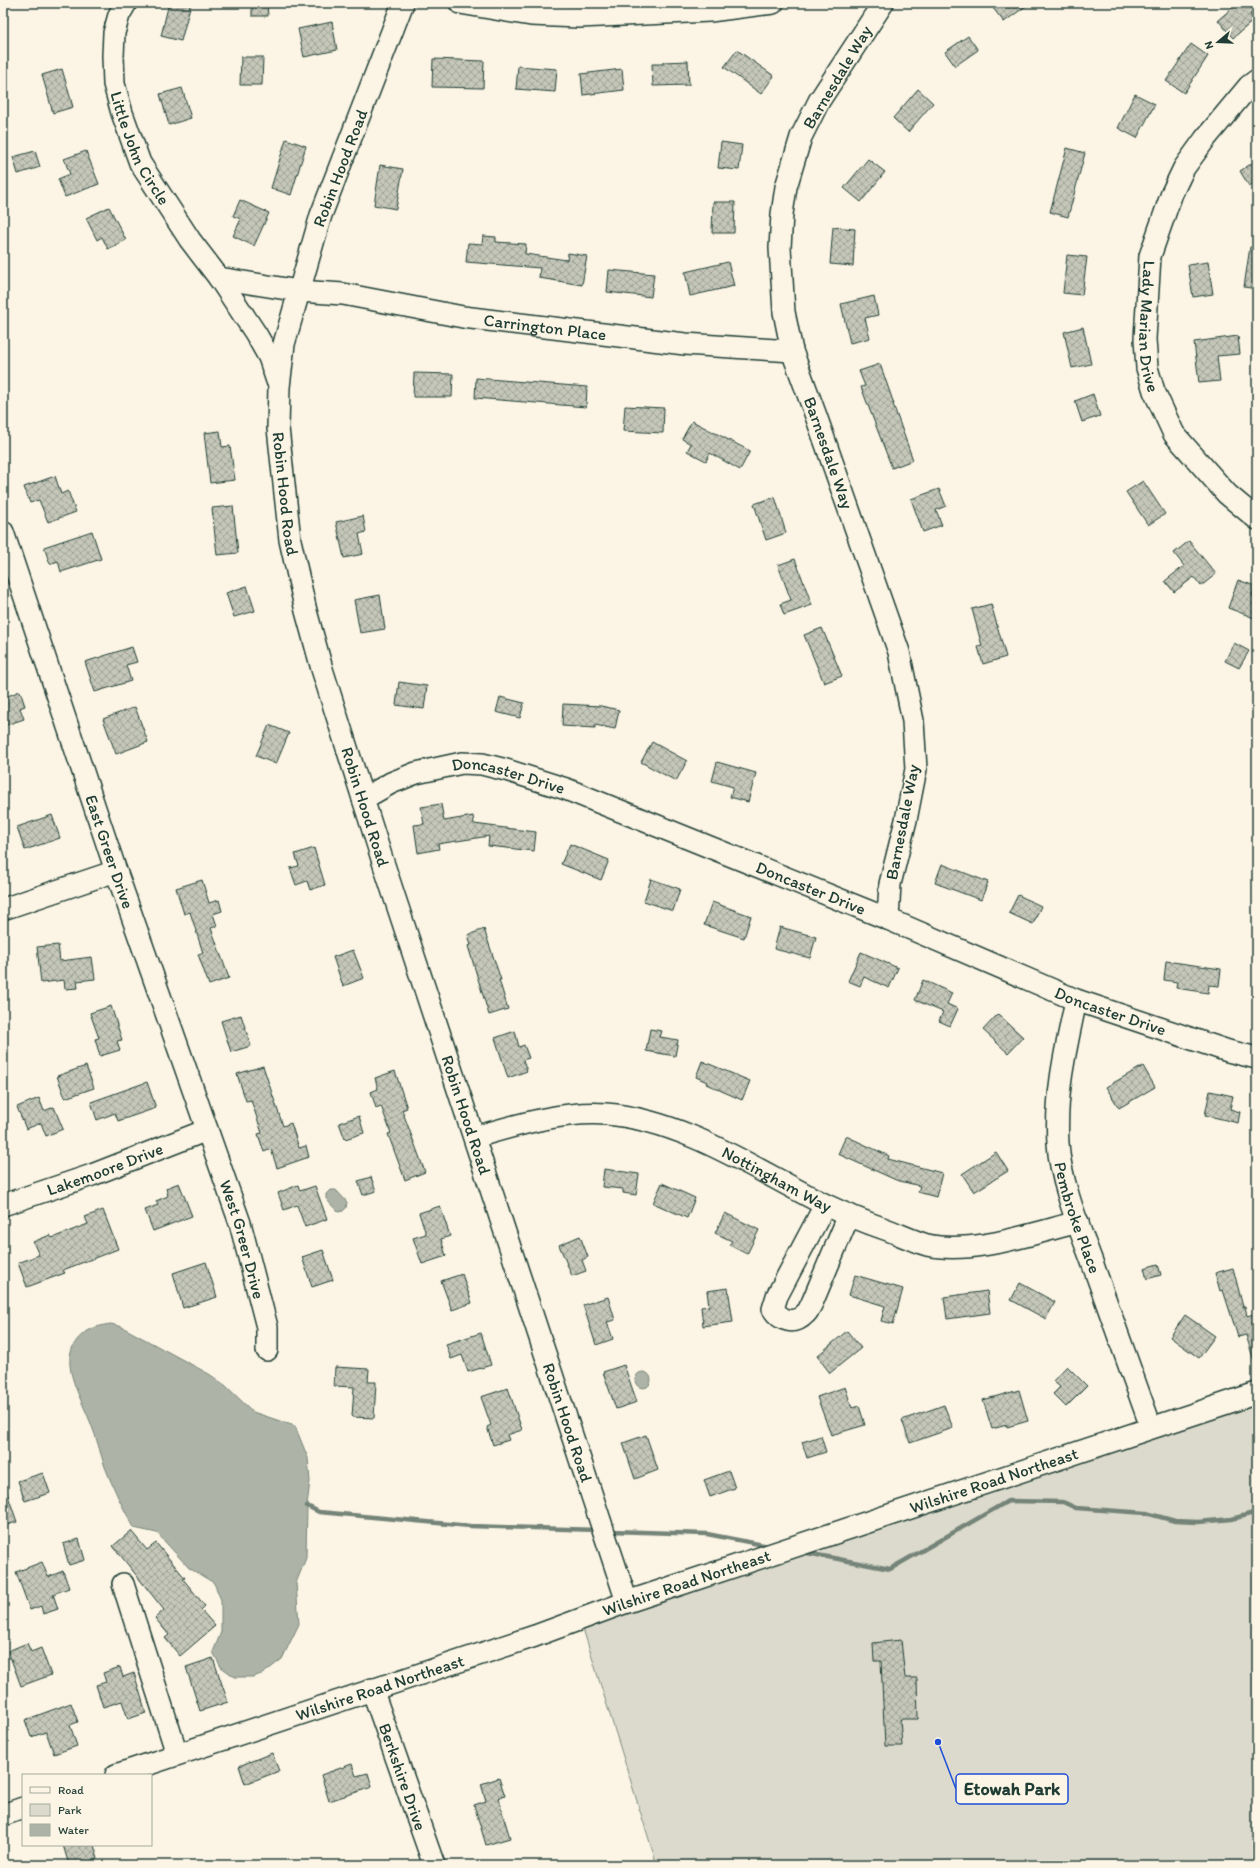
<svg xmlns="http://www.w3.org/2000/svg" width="1260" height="1868" font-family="Itim,sans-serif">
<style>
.park{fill:#dcdacc;stroke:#7e8c80}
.water{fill:#aeb3a7;stroke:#758479}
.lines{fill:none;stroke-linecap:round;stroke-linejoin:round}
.stream{stroke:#758479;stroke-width:4.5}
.building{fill:url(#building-cross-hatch);stroke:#1f3d34}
.minor-casing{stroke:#1f3d34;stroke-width:24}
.minor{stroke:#fcf5e5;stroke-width:21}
.labels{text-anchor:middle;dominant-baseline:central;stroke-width:3;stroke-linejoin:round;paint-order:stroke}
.street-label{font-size:17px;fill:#1f3d34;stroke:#fcf5e5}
.leader{fill:none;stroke:#1d4ed8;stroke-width:1.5}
.callout-dot{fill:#1d4ed8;stroke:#fcf5e5;stroke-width:1.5}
.callout{fill:#fcf5e5;stroke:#1d4ed8;stroke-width:1.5}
.callout-label{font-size:18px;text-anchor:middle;font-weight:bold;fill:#1f3d34}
</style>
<defs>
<pattern id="building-cross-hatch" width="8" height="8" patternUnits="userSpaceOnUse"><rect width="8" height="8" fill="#c5c7b9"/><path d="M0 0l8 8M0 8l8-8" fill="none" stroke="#9fa397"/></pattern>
</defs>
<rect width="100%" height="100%" fill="#fcf5e5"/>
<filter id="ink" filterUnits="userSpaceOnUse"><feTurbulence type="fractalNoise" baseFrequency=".025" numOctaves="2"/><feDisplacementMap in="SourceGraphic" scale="8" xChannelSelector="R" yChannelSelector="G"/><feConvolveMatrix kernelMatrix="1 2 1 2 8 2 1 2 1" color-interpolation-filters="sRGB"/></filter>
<g filter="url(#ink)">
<!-- park -->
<path class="park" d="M1257 1395V1865H657L580 1619Z"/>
<!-- water -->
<path class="water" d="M330 1190H336L347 1202 346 1208 343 1211 338 1212 326 1199V1194Z
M111 1324 122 1327 209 1374 225 1385 253 1412 295 1426 308 1458 310 1481 307 1506 306 1558 296 1583 299 1624 282 1659 264 1673 253 1677H235L221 1667 213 1652 221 1632V1600L214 1583 189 1568 157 1533 134 1528C123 1508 113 1488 105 1467 100 1453 97 1438 91 1424 84 1405 68 1378 70 1358 72 1336 91 1326 111 1324Z
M635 1380a8 8 0 1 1 16 0a8 8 0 1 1-16 0Z"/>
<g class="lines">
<!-- stream -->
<path class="stream" d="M307 1506 319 1512 470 1526 597 1530
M610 1531 707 1534 769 1546
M802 1552 890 1569 1008 1501 1063 1502 1076 1508 1146 1513 1175 1521 1198 1522 1232 1519 1257 1512"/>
</g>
<!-- building -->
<path class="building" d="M169 3H191L181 41 161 36Z
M252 3H267L268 16H252Z
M989 3H1030L1004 22Z
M1238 3H1257V9L1250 15 1254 20 1233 38 1218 20Z
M332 22 337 50 304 57 298 29Z
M968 36 978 50 955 66 945 52Z
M1191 44 1208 56 1184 93 1166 81Z
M737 50 774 76 761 94 724 67Z
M241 57H263L262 85H240Z
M433 59 484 61 483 88 432 87Z
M688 61 689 85 653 86 652 64H663V62Z
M518 66 557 69 555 92 516 89Z
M62 69 73 107 53 113 42 75Z
M622 69 624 90 583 95 581 74Z
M182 88 191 118 169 125 160 94Z
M918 89 933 103 908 132 893 118Z
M1135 94 1155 104 1137 138 1118 128Z
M286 139 306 146 291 195 271 188Z
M721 142 742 145 739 170 718 168Z
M1067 148 1085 153 1068 217 1050 212Z
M35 151 40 167 18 174 13 157Z
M86 151 99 184 65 197 58 179 70 174 64 159Z
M868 159 885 172 861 202 844 188Z
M1257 160V181L1249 186 1240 171Z
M380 165 403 169 396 209 374 205Z
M240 200 269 213 254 246 233 236 241 219 233 216Z
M713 202H735L734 233H712Z
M109 207 126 240 108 249 102 237 97 240 86 218Z
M833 227 855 229 853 266 830 264Z
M483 236 496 237V242L526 244 525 254 567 260 568 253 587 256 582 285 539 278 540 268 466 262 468 243 482 244Z
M1250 247H1257V289L1244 287Z
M1067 255 1087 257 1082 295 1063 293Z
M728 262 734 286 690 296 685 272Z
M1208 262 1213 294 1193 297 1188 265Z
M609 270 654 274 651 297 607 292Z
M874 296 878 315 865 318 870 338 850 343 841 304Z
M1083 327 1091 364 1072 368 1064 332Z
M1238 336 1240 354 1217 356 1220 381 1199 383 1194 342Z
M880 364 894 404H893L913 460 892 468 861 387 865 386 859 371Z
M414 373 453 374 452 397H413Z
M476 378 587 387 586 407 475 398Z
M1093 394 1100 416 1082 422 1075 401Z
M625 406 664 408 663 433 623 431Z
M692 421 750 451 740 470 710 453 706 461 687 451 691 444 682 439Z
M220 431 222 447 230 446 235 480 210 483 204 433Z
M55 476 61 494 68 491 76 512 48 522 39 500 30 503 24 487Z
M1143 481 1165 514 1148 525 1126 492Z
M939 489 946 506 936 510 942 525 923 532 911 499Z
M775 497 786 533 766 540 754 504Z
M233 506 238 553 217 555 212 508Z
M363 516 366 532 359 534 363 554 344 558 336 522Z
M92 531 101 559 61 572 58 561 50 564 44 547Z
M1189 541 1216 574 1201 586 1194 577 1174 592 1165 581 1184 566 1174 553Z
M795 559 812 605 784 615 780 604 791 600 778 565Z
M1238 580 1255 586 1252 595 1257 597V619L1228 608Z
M247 586 255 611 234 617 226 593Z
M380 595 385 629 360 633 354 600Z
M991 604 1006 657 983 664 978 647 982 646 972 609Z
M822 628 842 676 824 683 804 635Z
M1234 643 1249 651 1239 668 1225 661Z
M132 647 137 662 126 665 131 681 95 692 85 662Z
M399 682 427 686 424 709 396 705Z
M20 691 25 706 20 708 24 719 3 726V698Z
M500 697 524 703 520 718 496 712Z
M563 704 601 706 619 710 615 729 595 725V728L562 726Z
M135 707 148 742 116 754 103 719Z
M269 725 289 733 276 764 256 756Z
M652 742 687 761 676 781 641 762Z
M717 762 756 773 748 802 730 797 733 787 712 781Z
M441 804 444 821 473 816 474 824 536 832 534 851 488 846 489 836 438 844 439 849 418 853 414 825 424 824 421 807Z
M52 815 60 838 25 850 17 827Z
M570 844 609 860 601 880 561 864Z
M314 848 325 885 310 890 307 881 296 885 290 868 299 866 295 854Z
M942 864 988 882 981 900 935 883Z
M651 879 680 889 673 911 644 901Z
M202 880 209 903 219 900 222 911 213 914 217 926 211 928 229 978 209 985 198 954 203 953 190 912 184 914 176 888Z
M1018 895 1041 906 1033 924 1009 913Z
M712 902 751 916 744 938 704 925Z
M780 927 816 937 810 958 774 949Z
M484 929 501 980H499L508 1009 489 1015 468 946 471 945 468 935Z
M58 945 60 961 92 957 95 979 77 981 78 988 65 989 64 980 41 983 37 947Z
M353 950 364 978 343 986 333 957Z
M861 952 898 968 889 988 864 977 860 986 848 981Z
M1166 961 1221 969 1219 986 1209 985 1208 993 1176 988 1177 982 1164 980Z
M923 980 952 993 947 1004 958 1009 950 1026 939 1021 943 1012 915 1000Z
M111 1006 122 1040 117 1041 120 1050 100 1056 95 1039 99 1038 90 1013Z
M998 1014 1023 1037 1008 1053 983 1030Z
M241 1015 251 1046 231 1052 221 1021Z
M650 1029 662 1031 660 1037 678 1040 675 1056 646 1051Z
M515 1031 519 1047 524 1045 529 1058 523 1060 527 1071 508 1078 495 1038Z
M702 1061 750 1081 742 1100 706 1084 707 1082 696 1077Z
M86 1066 94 1088 65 1098 57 1076Z
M263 1066 283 1126 291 1123 299 1148 306 1146 309 1157 277 1168 271 1149 264 1152 258 1134 262 1133 251 1100 246 1101 237 1074Z
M1143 1066 1155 1087 1119 1108 1106 1087Z
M395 1071 407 1108 402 1110 425 1172 405 1180 388 1134 391 1133 381 1106 376 1108 371 1092 378 1089 375 1078Z
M147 1082 156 1108 118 1121 115 1113 97 1120 91 1102Z
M1210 1091 1233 1096 1230 1109 1240 1112 1238 1123 1205 1115Z
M39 1098 44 1111 54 1107 63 1129 46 1136 41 1123 26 1129 17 1107Z
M359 1116 364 1133 345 1139 339 1123Z
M846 1136 889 1156 888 1159 942 1173 936 1197 918 1192 920 1186 896 1180 838 1154Z
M996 1152 1008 1171 974 1192 962 1174Z
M604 1169 639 1174 636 1195 623 1193V1189L602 1187Z
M371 1177 376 1191 363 1195 358 1181Z
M179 1183 192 1216 153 1231 145 1210 158 1205 156 1201 168 1196 166 1188Z
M662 1183 695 1198 687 1218 653 1203Z
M298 1185 300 1191 315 1186 327 1219 305 1227 297 1205 284 1210 278 1193Z
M440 1206 450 1236 441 1239 446 1256 422 1264 413 1238 426 1234 419 1213Z
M103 1210 118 1249 63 1270 65 1273 27 1287 18 1263 39 1255 33 1242 50 1235 52 1238 88 1224 85 1217Z
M725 1213 759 1230 747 1254 729 1245 732 1241 715 1233Z
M580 1236 588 1257 582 1260 586 1271 572 1276 559 1245Z
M323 1250 333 1280 312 1287 302 1257Z
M206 1262 217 1297 183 1308 173 1273Z
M1158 1264 1161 1275 1147 1279 1144 1268Z
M1233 1268 1243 1307 1245 1306 1247 1316 1257 1313V1361H1254L1246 1335 1238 1337 1223 1290 1220 1291 1215 1273Z
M462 1274 472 1303 452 1310 441 1281Z
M855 1275 903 1289 893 1324 881 1321 885 1306 849 1295Z
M1020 1283 1055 1302 1046 1319 1011 1300Z
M728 1288 733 1322 703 1326 701 1307 709 1306 707 1291Z
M987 1291 990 1313 947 1319 944 1297Z
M608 1297 615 1320 607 1322 613 1339 596 1345 583 1305Z
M1185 1315 1215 1336 1199 1358 1170 1337Z
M847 1331 861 1348 830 1373 817 1356Z
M481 1333 491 1365 468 1372 462 1355 451 1359 446 1344Z
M624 1365 637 1402 616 1409 603 1372Z
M1067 1366 1087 1386 1066 1407 1053 1394 1060 1387 1053 1381Z
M335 1367 369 1369 368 1382H376L374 1418 352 1417 354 1387 334 1386Z
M845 1387 852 1408 859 1406 865 1425 831 1435 817 1397Z
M508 1388 522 1430 507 1435 509 1440 493 1445 487 1427 491 1425 481 1397Z
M1019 1390 1028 1421 1007 1427V1425L992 1429 983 1400Z
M944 1405 953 1428 910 1443 902 1420Z
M646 1435 658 1470 635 1479 623 1443Z
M821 1436 826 1452 807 1458 802 1442Z
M729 1471 735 1488 710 1497 704 1480Z
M43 1473 50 1493 25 1501 18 1481Z
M3 1487H5L17 1522 3 1526Z
M131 1531 147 1550 156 1543 185 1578 183 1579 205 1606 201 1610 215 1626 180 1656 165 1638 169 1635 155 1618 164 1610 113 1546Z
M79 1539 85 1560 69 1565 63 1544Z
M42 1562 48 1577 63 1571 69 1588 53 1594 58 1609 43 1614 41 1606 30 1610 16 1572Z
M901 1640 905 1678H917L918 1719H900L902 1746H885L881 1661H874L873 1643Z
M27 1643 31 1652 41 1648 51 1675 21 1686 8 1651Z
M213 1658 228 1702 200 1711 186 1667Z
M120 1667 123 1677 134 1673 146 1713 128 1719 122 1701 103 1707 96 1685 106 1682 103 1673Z
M71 1703 78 1722 70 1725 77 1746 54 1754 46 1732 31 1737 25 1720Z
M272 1753 279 1771 245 1784 239 1766Z
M352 1764 356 1776 368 1773 372 1787 329 1801 321 1775Z
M499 1778 505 1796 498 1798 510 1838 486 1845 474 1805 486 1801 481 1784Z
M63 1845H94L98 1859 79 1865H69Z"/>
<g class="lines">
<defs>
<g id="minor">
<path id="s1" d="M126 3 119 15 114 33 113 56 114 84 122 113 140 163 190 240 219 278 256 334 269 357 277 381"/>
<path id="s2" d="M403 3 321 215 284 344 279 387 278 428 290 540 306 611 322 669 383 862 627 1602"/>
<path d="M460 3 531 15 579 17 710 11 773 3"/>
<path id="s3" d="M883 3 819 101 801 137 786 187 782 214 780 248 784 312 792 351 816 416 899 652 913 721 916 769 906 820 890 884 888 919"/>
<path id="s4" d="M1257 80 1249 86 1205 139 1184 168 1172 193 1150 256 1145 339 1147 368 1154 391 1174 434 1227 494 1257 519"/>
<path id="s5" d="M219 278 299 291 343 294 463 317 685 344 792 351"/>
<path id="s6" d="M3 532 116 871 240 1223 267 1327V1350"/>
<path id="s7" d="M363 799 391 783 416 773 462 763 482 764 506 770 566 789 888 919 1076 1000 1228 1051 1257 1058"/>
<path d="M3 909 116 871"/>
<path id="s8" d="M1076 1000C1066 1049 1055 1092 1058 1143 1060 1181 1079 1227 1092 1262 1112 1317 1131 1372 1151 1427"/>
<path id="s9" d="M475 1137C517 1125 562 1111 606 1114 685 1120 757 1171 826 1205 845 1214 865 1222 885 1229 899 1234 913 1241 927 1245 972 1255 1034 1233 1078 1222"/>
<path id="s10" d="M3 1205 92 1175 207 1130"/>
<path d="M825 1205 777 1296 773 1309C780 1320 794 1326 805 1314 808 1312 810 1307 812 1303L849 1215"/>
<path d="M123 1584 177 1754"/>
<path id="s11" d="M372 1689 434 1865"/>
<path id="s12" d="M116 1775 535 1636 627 1602 1257 1393"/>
<path d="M3 1815 23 1808"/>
</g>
</defs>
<!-- minor casing -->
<use href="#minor" class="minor-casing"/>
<!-- minor -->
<use href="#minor" class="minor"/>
</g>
</g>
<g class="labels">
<!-- street labels -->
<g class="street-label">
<text transform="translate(837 77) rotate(-59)">Barnesdale Way</text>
<text stroke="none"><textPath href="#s1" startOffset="153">Little John Circle</textPath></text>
<text transform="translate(340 168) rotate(-69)">Robin Hood Road</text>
<text stroke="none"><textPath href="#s4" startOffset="280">Lady Marian Drive</textPath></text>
<text stroke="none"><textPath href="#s5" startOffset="330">Carrington Place</textPath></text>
<text stroke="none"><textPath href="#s3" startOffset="483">Barnesdale Way</textPath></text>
<text stroke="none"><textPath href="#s2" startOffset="512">Robin Hood Road</textPath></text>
<text stroke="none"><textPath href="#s7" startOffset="154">Doncaster Drive</textPath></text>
<text stroke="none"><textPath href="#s2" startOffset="836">Robin Hood Road</textPath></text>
<text transform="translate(902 822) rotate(-79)">Barnesdale Way</text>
<text stroke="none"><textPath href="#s6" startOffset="337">East Greer Drive</textPath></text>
<text stroke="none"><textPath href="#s7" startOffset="478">Doncaster Drive</textPath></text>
<text stroke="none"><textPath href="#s7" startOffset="802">Doncaster Drive</textPath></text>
<text stroke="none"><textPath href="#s2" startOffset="1160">Robin Hood Road</textPath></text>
<text stroke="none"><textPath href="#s10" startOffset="108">Lakemoore Drive</textPath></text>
<text stroke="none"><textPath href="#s9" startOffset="318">Nottingham Way</textPath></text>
<text stroke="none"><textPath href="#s8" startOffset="222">Pembroke Place</textPath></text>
<text stroke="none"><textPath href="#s6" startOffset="747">West Greer Drive</textPath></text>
<text stroke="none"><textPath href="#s2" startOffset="1484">Robin Hood Road</textPath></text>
<text stroke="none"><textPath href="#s12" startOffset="926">Wilshire Road Northeast</textPath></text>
<text stroke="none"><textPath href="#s12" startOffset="602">Wilshire Road Northeast</textPath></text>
<text stroke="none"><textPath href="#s12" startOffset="278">Wilshire Road Northeast</textPath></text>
<text stroke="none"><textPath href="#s11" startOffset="93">Berkshire Drive</textPath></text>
</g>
</g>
<!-- callouts -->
<path class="leader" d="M938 1742L956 1789"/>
<circle class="callout-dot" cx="938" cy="1742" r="4"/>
<rect class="callout" x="956" y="1774" width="112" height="30" rx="4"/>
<g class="callout-label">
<text x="1012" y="1795">Etowah Park</text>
</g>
<!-- margin -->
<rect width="1260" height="1868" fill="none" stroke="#fcf5e5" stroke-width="16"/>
<rect x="8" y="8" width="1244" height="1852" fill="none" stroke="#1f3d34" stroke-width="1.5" filter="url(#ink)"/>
<!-- legend -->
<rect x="22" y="1774" width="130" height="72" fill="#fcf5e5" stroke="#a4ab9e"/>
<rect x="30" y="1787" width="20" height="6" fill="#fcf5e5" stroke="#a4ab9e"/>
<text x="58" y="1794" font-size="12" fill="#1f3d34">Road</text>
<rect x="30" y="1804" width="20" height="12" fill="#dcdacc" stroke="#a4ab9e"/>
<text x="58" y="1814" font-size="12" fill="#1f3d34">Park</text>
<rect x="30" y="1824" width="20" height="12" fill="#aeb3a7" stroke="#a4ab9e"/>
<text x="58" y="1834" font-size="12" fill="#1f3d34">Water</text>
<!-- north arrow -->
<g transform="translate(1218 42) rotate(251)" stroke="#fcf5e5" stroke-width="3" paint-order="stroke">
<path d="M0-3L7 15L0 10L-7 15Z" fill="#1f3d34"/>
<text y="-6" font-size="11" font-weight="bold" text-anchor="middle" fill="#1f3d34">N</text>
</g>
</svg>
